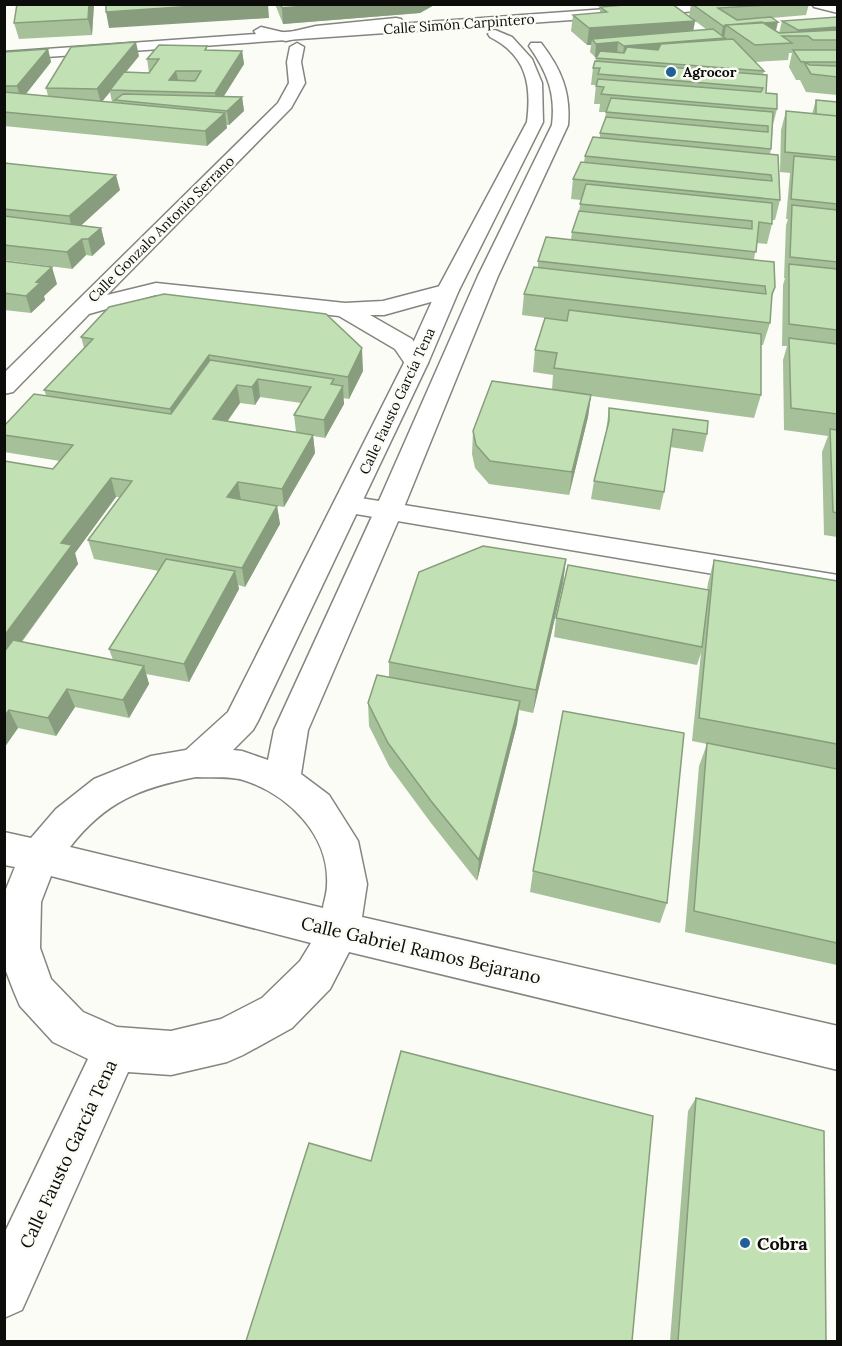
<svg xmlns="http://www.w3.org/2000/svg" width="842" height="1346" font-family="Lora,serif">
<style>
.lines{fill:none;stroke-linecap:round;stroke-linejoin:round}
.street-casing{stroke:#848480;stroke-width:3}
.secondary-casing{stroke:#848480;stroke-width:3}
.street{fill:#fff;fill-rule:evenodd}
.secondary{fill:#fff;fill-rule:evenodd}
.wall{fill:#a6c19a;fill-rule:evenodd}
.shaded-wall{fill:#879d7d}
.building{fill:#c1e0b3;stroke:#879d7d;stroke-width:1.5;fill-rule:evenodd}
.poi-dot{fill:#206096;stroke:#fcfcf6;stroke-width:2}
.labels{text-anchor:middle;dominant-baseline:central;stroke-width:5;stroke-linejoin:round;paint-order:stroke}
.far-street-label{font-size:14px;fill:#0c0c0b;stroke:#fcfcf6}
.far-poi-label{font-size:14px;font-weight:bold;fill:#0c0c0b;stroke:#fcfcf6;text-anchor:start}
.near-street-label{font-size:18px;fill:#0c0c0b;stroke:#fcfcf6}
.near-poi-label{font-size:18px;font-weight:bold;fill:#0c0c0b;stroke:#fcfcf6;text-anchor:start}
</style>
<rect width="100%" height="100%" fill="#fcfcf6"/>
<g class="lines">
<defs>
<path id="street" d="M396 18 401 19 403 22 401 25 371 30 316 34 286 41 256 34 254 31 261 27 286 33 316 26Z
M297 43 304 47 301 62 305 83 291 108 107 295 156 283 345 303 383 301 448 284 456 285 459 290 456 295 384 315H370L412 339 428 363 424 368 416 370 408 368 395 349 339 316 156 295 89 314 13 392 4 394V373L278 103 289 83 287 62 290 47Z
M348 496 838 575V595L338 511 334 505 338 499Z"/>
<path id="secondary" d="M678 4H746L740 8 4 60V52Z
M812 4 838 5V13L814 7Z
M495 30 512 37 532 59 542 83 543 122 459 290 428 363 258 721 253 730 233 750 242 751 268 760 274 730 374 512 478 276 552 125C556 93 547 72 529 46L531 43H541C561 69 571 92 568 125L498 276 402 512 308 730 301 774 329 795 358 841 367 884 362 917 838 1026V1070L349 952 330 989 292 1028 243 1055 227 1062 171 1075 128 1072 22 1310 4 1318V1234L88 1059 53 1042 20 1006 14 992 4 966V894L15 867 4 865V832L31 838 56 809 94 779 151 756 186 750 228 712 404 363 437 290 527 122C532 84 526 55 490 37L488 34 490 31ZM196 777C211 778 229 776 243 780 288 794 330 835 327 885 327 893 324 901 323 908L70 847C106 801 140 788 196 777ZM51 876 311 943 300 961 262 998 221 1019 171 1031 117 1027 83 1012 51 979 40 948 41 902Z"/>
</defs>
<!-- street casing -->
<use href="#street" class="street-casing"/>
<!-- secondary casing -->
<use href="#secondary" class="secondary-casing"/>
<!-- street -->
<use href="#street" class="street"/>
<!-- secondary -->
<use href="#secondary" class="secondary"/>
</g>
<!-- wall -->
<path class="wall" d="M17 4H94L92 35 19 39 14 23Z
M275 4H436L420 13 283 24Z
M691 4H809L806 15 772 18 776 31 779 33 782 21 837 17V95L806 92 800 80H796L789 67 792 53H789L788 60 755 62 764 71 763 75 766 93 777 109 773 125 771 149 770 154 780 200 775 220H772V224L767 244 757 243 754 259 775 287 771 301 770 323 763 345H761V395L754 418 591 396 588 417 569 495 489 484 475 468 472 454 473 431 552 390 553 375 533 372 535 350 545 318 522 315 524 294 538 268V261L571 239 572 232 579 211 581 200 571 199 573 179 584 162 585 156 600 137V133L605 119 606 112H599L600 104H594L596 85H591L593 68 597 57H595L590 52 591 45H587L571 31 573 15 600 13V7L695 21 693 31 707 30 689 16Z
M207 46V50L242 51 244 64 224 96 242 97 244 111 229 125H226L227 128 207 146 4 126V52L48 49 51 62 26 94 48 96 46 88 139 56 126 72 149 73 147 59ZM110 92 112 102 102 101Z
M816 100 837 102V537L824 535 822 452 828 436 784 430 783 360 787 346H782L783 285 785 278H784L786 225 788 219H786L790 173 780 172 781 130 786 111 812 114Z
M4 163 120 190 81 225 101 228 105 244 92 256 86 255 72 269 4 260Z
M4 261 57 284 44 296 45 300 31 313 4 310Z
M81 337 363 371 349 399 343 398 344 404 325 438 313 436 315 453 284 507 277 506 280 524 245 587 238 585 239 589 189 682 146 674 149 684 129 718 75 707 56 736 18 728 4 748V461L53 469 60 461 4 452V426L46 395 44 390 84 348ZM260 397 301 403 294 415 296 432 227 422 240 403 255 405ZM116 497H120L88 540 94 559 159 571 109 649 113 660 22 642 78 564 75 553Z
M609 408 707 434 703 452 670 447 664 492 660 510 591 499 594 481 606 432Z
M566 559 563 583 533 713 519 710 517 724 477 881 431 823 389 766 369 726 368 703 389 677V662Z
M714 560 837 581V965L685 932 699 766 707 744 692 741 701 653 697 665 554 637 556 618 707 590 708 583Z
M533 871 667 903 660 923 530 892Z
M696 1098 826 1341H670L688 1111Z"/>
<!-- shaded-wall -->
<path class="shaded-wall" d="M19 4H94L92 35 88 19Z
M224 4H268L269 18 109 28 106 12Z
M329 4H436L420 13 283 24 282 8Z
M695 21 692 37 618 43 617 55 595 57 596 44 592 39 591 45H587L589 28Z
M778 22 775 35 727 26Z
M723 26H726L724 38H725L723 51 622 60 624 46 721 39Z
M837 27V40L808 36H796L798 30Z
M136 42 139 56 111 90H110V92L101 103 97 89Z
M48 49 51 62 21 100 17 86Z
M242 51 244 64 217 107 215 93Z
M176 71 179 84 169 80Z
M242 97 244 111 229 125 227 111Z
M225 113 227 128 207 146 205 131Z
M116 175 120 190 73 233 69 216Z
M101 228 105 244 92 256 88 239Z
M82 239 86 255 72 269 67 252Z
M52 267 57 284 44 296 45 300 31 313 26 296 36 282Z
M362 348 363 371 349 399 348 377Z
M209 355 213 377 175 432 170 409Z
M258 379 260 397 255 405 252 387Z
M237 385 240 403 216 437 213 419Z
M343 386 344 404 325 438 324 420Z
M591 395 588 417 569 495 572 472Z
M313 435 315 453 284 507 282 489Z
M111 478 116 497 75 553 78 564 4 665V636L61 543Z
M238 482 241 500 227 497Z
M277 506 280 524 245 587 242 568Z
M566 559 563 583 533 713 536 690Z
M235 571 239 589 189 682 184 664Z
M144 666 149 684 129 718 123 700Z
M67 689 75 707 56 736 48 718Z
M520 701 517 724 477 881 479 860Z
M9 710 18 728 4 748V717Z"/>
<!-- building -->
<path class="building" d="M17 4H89L88 19 14 23Z
M106 4H224L106 12Z
M280 4H329L282 8Z
M636 4H672L695 21 589 28 573 15 607 12 600 7Z
M692 4H785L718 8 737 20 771 17 778 22 726 25 727 26H723Z
M837 17V27L798 30 782 21Z
M762 22 779 33 837 30V40H813L808 36H782L792 43 755 45 726 25Z
M713 29 725 38 624 46 618 42 596 44 592 39Z
M733 39 764 71 596 58 600 51 624 53 627 47 658 50 661 44Z
M136 42 97 89 46 88 71 47Z
M159 45 207 46 205 50 242 51 215 93 110 90 124 72 149 73 159 59H147ZM176 71H201L195 81 169 80Z
M48 49 17 86H4V52Z
M793 50H837V62H801Z
M595 61 767 75 766 93 777 94V109L601 94 604 87 596 86 598 79 761 92 763 88 598 74 600 68H593Z
M804 62 810 65 837 66V77L811 74Z
M4 92 225 113 205 131 4 112Z
M123 94 242 97 227 111 115 100Z
M611 98 773 112 771 149 600 133 606 117 768 132V126L606 112Z
M816 100 837 102V116L816 114Z
M786 111 837 116V157L785 152Z
M593 137 778 155 780 200 573 179 581 162 772 181 771 175 585 156Z
M794 156 837 160V204L791 199Z
M4 163 116 175 69 216 4 209Z
M586 184 772 203V224L759 222 756 252 572 232 579 211 752 229V221L580 204Z
M792 205 837 210V262L790 257Z
M4 216 101 228 88 239H82L67 252 4 245Z
M546 237 774 262 775 287 772 294 770 323 524 294 534 267 766 294 765 286 538 261Z
M4 261 52 267 36 282 40 283 26 296 4 293Z
M789 264 837 269V330L789 324Z
M164 294 326 314 362 348 348 377 209 355 170 409 44 390 93 339 81 337 109 307Z
M569 310 761 334V395L554 368 557 353 535 350 545 318 567 321Z
M789 338 837 344V414L791 408Z
M210 360 334 379 331 384 343 386 324 420 294 415 311 387 258 379 252 387 237 385 213 419 313 435 282 489 238 482 227 497 277 506 242 568 88 540 132 481 111 478 61 543 72 545 4 636V461L53 469 73 445 4 435V426L34 394 171 414Z
M492 381 591 395 572 472 490 461 476 445 473 431Z
M609 408 708 421 707 434 673 429 664 492 594 481 609 421Z
M830 429 837 430V513L833 512Z
M483 546 566 559 536 690 389 662 419 572Z
M166 559 235 571 184 664 109 649Z
M714 560 837 581V744L699 718Z
M568 565 709 590 702 647 556 618Z
M13 640 144 666 123 700 67 689 48 718 9 710 4 717V652Z
M377 675 520 701 479 860 431 801 388 743 368 703Z
M563 711 684 733 667 903 533 871Z
M707 743 837 769V943L694 911Z
M401 1051 653 1116 632 1341H246L309 1143 371 1161Z
M696 1098 824 1131 826 1341H678Z"/>
<!-- markers -->
<g class="poi-dot">
<circle cx="671" cy="72" r="6"/>
<circle cx="745" cy="1243" r="6"/>
</g>
<g class="labels">
<!-- far-street labels -->
<g class="far-street-label">
<text transform="translate(459 24) rotate(-4)">Calle Simón Carpintero</text>
<text transform="translate(161 229) rotate(-45)">Calle Gonzalo Antonio Serrano</text>
<text transform="translate(397 401) rotate(-65)">Calle Fausto García Tena</text>
</g>
<!-- far-poi labels -->
<g class="far-poi-label">
<text x="683" y="72">Agrocor</text>
</g>
<!-- near-street labels -->
<g class="near-street-label">
<text transform="translate(421 950) rotate(13)">Calle Gabriel Ramos Bejarano</text>
<text transform="translate(68 1154) rotate(-65)">Calle Fausto García Tena</text>
</g>
<!-- near-poi labels -->
<g class="near-poi-label">
<text x="757" y="1243">Cobra</text>
</g>
</g>
<!-- border -->
<rect width="842" height="1346" fill="none" stroke="#0c0c0b" stroke-width="12"/>
</svg>
